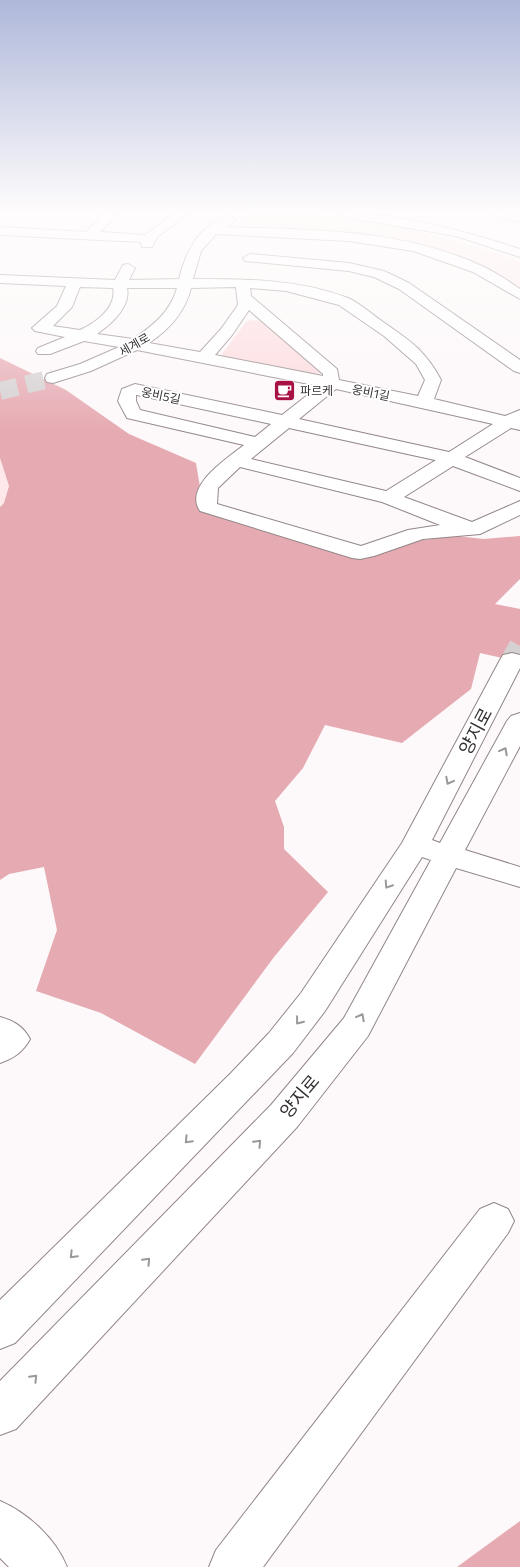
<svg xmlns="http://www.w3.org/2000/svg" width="520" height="1567" font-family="Commissioner,'Noto Sans KR',sans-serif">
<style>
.built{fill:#fee8ea}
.green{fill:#fdd9dd}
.forest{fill:#e6aab2}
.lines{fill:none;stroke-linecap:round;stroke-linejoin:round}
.minor-tunnel-far1{stroke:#d5d0d1;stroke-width:18;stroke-dasharray:18 9;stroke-linecap:butt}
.minor-tunnel{stroke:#d5d0d1;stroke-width:22;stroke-dasharray:22 11;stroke-linecap:butt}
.minor-casing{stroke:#928687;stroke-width:2}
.minor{fill:#fff;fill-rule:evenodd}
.oneway{stroke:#9a9898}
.labels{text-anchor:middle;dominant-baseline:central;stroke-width:4;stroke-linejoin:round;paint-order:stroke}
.far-street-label{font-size:12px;fill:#353131;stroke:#fff}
.far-poi-label{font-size:12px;fill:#353131;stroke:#fff;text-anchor:start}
.near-street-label{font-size:18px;fill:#353131;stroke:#fff}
</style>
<rect width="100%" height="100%" fill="#fdf8f9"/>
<!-- built -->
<path class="built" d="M253 213H309L401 227 449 239 503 255 520 263V290L488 269 376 237 240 225 236 223Z
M0 458 9 486 4 503 0 506Z"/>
<!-- green -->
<path class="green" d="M250 320 262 321 297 350 321 373 306 374 223 358 222 354 246 322Z"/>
<!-- forest -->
<path class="forest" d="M0 358 66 390 129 434 196 463 204 511 359 559 415 541 456 536 484 539 520 536V579L495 604 520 609V662L480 653 471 689 402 743 325 725 303 768 275 801 284 827V849L328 892 274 957 195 1064 101 1013 36 991 57 930 44 867 9 874 0 880V507L4 503 9 486 0 458Z
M520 1521V1567H457Z"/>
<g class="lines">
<!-- minor-tunnel-far1 -->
<path class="minor-tunnel-far1" d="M0 391 53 378"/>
<!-- minor-tunnel -->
<path class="minor-tunnel" d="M512 660 520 646"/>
<defs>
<path id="minor" d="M105 213H118L100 232 145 235 175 213H189L157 237 152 247H142L141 242 0 235V227L86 232Z
M338 213C400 213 461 230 520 249V257L456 236 344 217Z
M492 213 520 214V222L494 216Z
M230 216 236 220 228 227C314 230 404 229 484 267 497 273 508 281 520 289V299L473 272 413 251 349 241 216 234 201 251 193 279C245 279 298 279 348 298 361 304 374 316 386 324 411 341 427 353 441 380L434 399 505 416 520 410V430L511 428 465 457 520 478V491L453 466 404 497 472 522 520 501V515L480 534 423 539 374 556 360 559 352 558 200 511C183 486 228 458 244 445L127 418 118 401 122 389 135 384 282 415 319 386 137 350 91 371 53 383 47 382 45 378 47 374 80 364 119 347 84 341 50 354H38L36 351 38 348 65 337 35 331 32 328 57 306 66 286 0 283V275L115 280 123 265 128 264 135 268 129 280 179 279C186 251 199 224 230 216ZM80 287 113 288C117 308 95 323 80 330L53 326 72 307ZM236 287 238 305 221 329 200 352 149 343C170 329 185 312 191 288ZM127 288H177C170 312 154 325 133 339L97 334C111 324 131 307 127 288ZM250 288 286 291 339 305 384 336 416 364 425 380 418 396 339 380 337 369 251 296ZM249 310 323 374V376L215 355 232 335ZM336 389 493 424 449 452 299 419ZM136 395H137L271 424 255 437 140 410 136 401ZM289 428 435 460H436L386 491 251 459ZM240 467 382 502 440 525 408 530 361 546 217 504 218 488Z
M250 254 349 263 384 271 409 283 520 360V373L514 371 399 289 374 277 349 271 245 261 243 258Z
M512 653 520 655V668L432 840 440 843 507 721 511 716 520 713V746L465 850 520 867V887L456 868 368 1036 297 1127 16 1429 0 1435V1381L271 1105 344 1018 431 860 422 857 325 1011 293 1053 15 1343 0 1349V1300L231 1073 269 1033 301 993 402 843 500 660 503 655Z
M0 1017C14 1021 23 1026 30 1039 23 1052 14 1058 0 1063Z
M494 1203 508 1209 514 1221 508 1233 263 1567H209L216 1550 480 1209Z
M0 1501C28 1513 56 1539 67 1567H9L0 1558Z"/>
</defs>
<!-- minor casing -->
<use href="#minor" class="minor-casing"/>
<!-- minor -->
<use href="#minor" class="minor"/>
</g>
<!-- one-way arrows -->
<defs><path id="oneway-chevron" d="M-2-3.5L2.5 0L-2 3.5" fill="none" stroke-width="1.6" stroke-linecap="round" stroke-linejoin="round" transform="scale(1.25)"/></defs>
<g class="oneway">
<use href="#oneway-chevron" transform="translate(504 751) rotate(-62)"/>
<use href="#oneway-chevron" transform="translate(449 781) rotate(118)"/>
<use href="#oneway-chevron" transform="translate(388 885) rotate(123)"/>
<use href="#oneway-chevron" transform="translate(361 1017) rotate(-62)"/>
<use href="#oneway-chevron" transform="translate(299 1021) rotate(128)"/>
<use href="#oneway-chevron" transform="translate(188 1140) rotate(134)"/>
<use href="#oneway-chevron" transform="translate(258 1143) rotate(-47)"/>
<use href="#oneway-chevron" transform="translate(73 1255) rotate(135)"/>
<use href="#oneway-chevron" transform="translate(147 1261) rotate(-47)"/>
<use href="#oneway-chevron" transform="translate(34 1378) rotate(-46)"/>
</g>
<!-- sky -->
<linearGradient id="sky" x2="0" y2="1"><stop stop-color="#afb8da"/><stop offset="0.49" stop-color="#fefcfc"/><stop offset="1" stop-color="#fefcfc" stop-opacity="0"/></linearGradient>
<rect width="520" height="432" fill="url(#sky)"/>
<!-- icons -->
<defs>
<symbol id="cafe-square" viewBox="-11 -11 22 22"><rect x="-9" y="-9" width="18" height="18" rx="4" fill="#a81144" stroke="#fff"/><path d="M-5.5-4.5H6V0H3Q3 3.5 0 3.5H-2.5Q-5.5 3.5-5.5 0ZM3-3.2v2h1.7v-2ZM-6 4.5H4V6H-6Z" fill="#fff"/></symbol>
</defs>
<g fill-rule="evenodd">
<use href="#cafe-square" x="272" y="378" width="25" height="25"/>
</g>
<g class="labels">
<!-- far-street labels -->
<g class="far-street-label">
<text transform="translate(134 344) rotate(-30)">세계로</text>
<text transform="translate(371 392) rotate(11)">웅비1길</text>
<text transform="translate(161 395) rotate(12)">웅비5길</text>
</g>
<!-- far-poi labels -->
<g class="far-poi-label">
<text x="300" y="390">파르케</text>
</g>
<!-- near-street labels -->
<g class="near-street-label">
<text transform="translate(475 731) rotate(-62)">양지로</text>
<text transform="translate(299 1096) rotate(-50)">양지로</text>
</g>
</g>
</svg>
